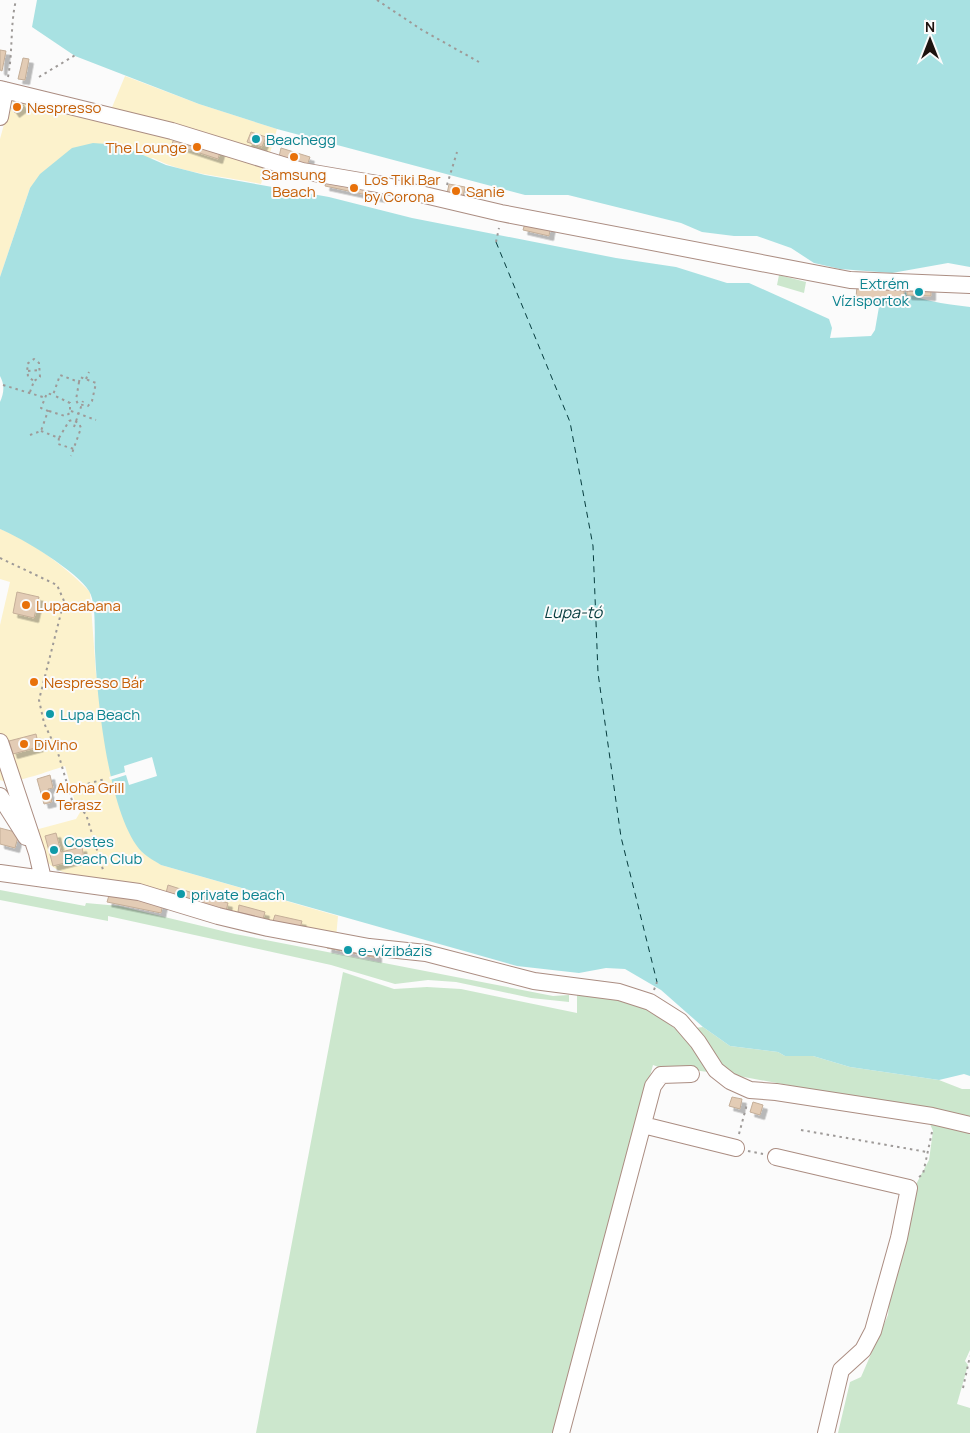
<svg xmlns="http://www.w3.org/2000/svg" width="970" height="1433" font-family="Manrope,sans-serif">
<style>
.green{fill:#cce7cd}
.sand{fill:#fcf2cc}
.water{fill:#a8e1e2}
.pier{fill:#fbfbfb}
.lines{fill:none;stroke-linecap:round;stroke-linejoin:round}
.ferry{stroke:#063c3e;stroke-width:1;stroke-dasharray:6 5;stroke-linecap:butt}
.building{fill:#e3ccb5;stroke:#c4ae98;filter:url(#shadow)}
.minor-casing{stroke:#ab8d82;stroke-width:18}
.path{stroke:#9e9a98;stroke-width:2;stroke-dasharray:2.5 4;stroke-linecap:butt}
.minor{stroke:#fff;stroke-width:16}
.food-dot{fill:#e8710a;stroke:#fbfbfb;stroke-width:2}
.culture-dot{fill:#0f9aa8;stroke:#fbfbfb;stroke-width:2}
.labels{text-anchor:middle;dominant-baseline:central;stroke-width:4;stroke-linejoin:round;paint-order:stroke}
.food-label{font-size:15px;fill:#c56008;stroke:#fbfbfb;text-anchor:start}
.culture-label{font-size:15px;fill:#0d838f;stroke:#fbfbfb;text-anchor:start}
.water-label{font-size:16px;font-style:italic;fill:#063c3e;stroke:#fbfbfb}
</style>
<defs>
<filter id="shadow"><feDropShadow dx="4.5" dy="4.5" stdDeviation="0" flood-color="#0004"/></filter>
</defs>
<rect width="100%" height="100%" fill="#fbfbfb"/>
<!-- green -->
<path class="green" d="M779 275 806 282 804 293 777 285Z
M0 890 85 906 86 903 119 906 235 934 553 996 569 995V1002L531 998 456 982 428 980 395 984 331 965 108 916V921L0 900Z
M343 972 394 989 427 987 461 989 577 1013V993H591L648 1008 677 1030 703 1027 730 1046 778 1052 785 1056H813L850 1067 939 1080 962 1089H970V1350L965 1361 968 1365 957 1404 970 1408V1433H838L850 1382 861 1377 888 1315 898 1218 929 1160 933 1131 924 1110 733 1075 684 1069 667 1070 653 1065 583 1316 554 1433H256Z"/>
<!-- sand -->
<path class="sand" d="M125 76 199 104 277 129 261 184C225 176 186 175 153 158L30 188 0 277V139L10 102 19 100 108 117Z
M0 529C33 542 66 567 90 592L96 674 142 852 161 865 338 916 336 938 84 879C46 867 46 867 35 830L76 819 82 809 75 802 65 766C51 770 11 786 0 780V625L10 582 0 579Z"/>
<!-- water -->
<path class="water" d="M37 0H970V267L948 263 892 273 840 269 814 263 791 248 757 236H734L702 232 681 223 568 195H525L277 129 199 104 75 56 32 27Z
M93 143 120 145 166 165 205 175 329 197 412 218 616 258 676 267 727 283H749L829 319 832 328 830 338 871 336 875 330 880 301C908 284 906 296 931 301 944 304 957 305 970 307V1076L964 1074 939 1080 850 1067 813 1056H785L778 1052 730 1046 703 1027 661 990 625 969 606 968 579 973 517 966 161 865C155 861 147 857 142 852 109 818 97 699 95 651 94 637 97 603 89 591 78 572 22 538 0 529V402C4 393 5 385 0 376V277L30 188 40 174 72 148Z"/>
<!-- pier -->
<path class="pier" d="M152 757 157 776 129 785 126 775 110 780 109 777 125 772 124 766Z"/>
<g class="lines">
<!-- ferry -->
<path class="ferry" d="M496 242 570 422 593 546 598 673 621 837 657 982"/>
</g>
<!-- building -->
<path class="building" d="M0 50 6 51 2 71 0 70Z
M23 58 29 59 25 80 18 79Z
M19 100 23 107 15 113 10 106Z
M251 132 266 137 262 147 247 142Z
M175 135 221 149 218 159 172 144Z
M281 148 310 157 307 166 279 157Z
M327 178 382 190 381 198 325 186Z
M449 184 465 187 463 197 447 194Z
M526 220 551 225 549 236 523 230Z
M857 286H904V299L856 298Z
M907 287 931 288V296L907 295Z
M17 592 39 597 34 618 13 613Z
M36 734 39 747 13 754 9 741Z
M50 775 53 788 48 789 52 802 44 804 37 779Z
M0 828 19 833 15 848 0 844Z
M56 833 61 852 82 847 84 858 53 866 45 836Z
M168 885 196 894 193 902 166 893Z
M110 892 163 903 161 913 107 902Z
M202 896 228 903 226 911 200 903Z
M239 905 265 912 263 919 238 912Z
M275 915 302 921 300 928 273 921Z
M328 943 377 952V958L327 948Z
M732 1097 742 1099 740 1109 729 1106Z
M753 1102 763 1105 760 1115 750 1112Z"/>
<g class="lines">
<defs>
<path id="minor" d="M0 89 172 131 302 171 378 184 501 213 850 280 970 285
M0 117 5 90
M0 742 37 853 43 879
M0 796 26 837
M0 873 139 892 218 916 268 928 369 947 426 953 534 981 619 992 650 1002 680 1021 698 1042 716 1070 730 1081 750 1090 776 1092 932 1116 970 1125
M643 1125 736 1148
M776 1157 909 1188 899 1238 873 1331 863 1350 841 1370 826 1433
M561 1433 653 1086 661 1075 691 1074"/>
</defs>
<!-- minor casing -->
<use href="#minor" class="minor-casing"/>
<!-- path -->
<path class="path" d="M377 0 422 30 479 62
M8 77C13 51 10 25 16 0
M39 77 77 54
M447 185 457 152
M496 242 499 228
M28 371 39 370
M86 379 89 372
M3 385 46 398
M30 392 34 381 28 377 27 364 34 359 39 363 40 377 34 381
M49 411 65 416 70 413V403L53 395
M71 411 96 420
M74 427 83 401
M41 431 59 438 69 421 72 420 79 423 81 428 71 456
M30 435 41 431 48 411 41 408 47 393 53 395 60 375 79 382 80 377 96 383 92 401 88 406 78 404 76 400 79 382
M59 438 58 444 77 450
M0 558 57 585 64 601 39 700 44 723 58 753 73 804 86 814 104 873
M69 789 105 779
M654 990 657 982
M801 1130 927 1152
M739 1134 747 1104
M748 1151 763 1154
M919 1177 923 1174 932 1132
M963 1388 970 1356"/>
<!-- minor -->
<use href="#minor" class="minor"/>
</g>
<!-- markers -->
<g class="food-dot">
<circle cx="17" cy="107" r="5"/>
<circle cx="197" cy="147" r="5"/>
<circle cx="294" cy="157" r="5"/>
<circle cx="354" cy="188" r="5"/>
<circle cx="456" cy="191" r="5"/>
<circle cx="26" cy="605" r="5"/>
<circle cx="34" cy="682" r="5"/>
<circle cx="24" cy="744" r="5"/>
<circle cx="46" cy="796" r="5"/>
</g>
<g class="culture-dot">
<circle cx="256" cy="139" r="5"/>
<circle cx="919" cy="292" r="5"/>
<circle cx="50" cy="714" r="5"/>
<circle cx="54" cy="850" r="5"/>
<circle cx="181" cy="894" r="5"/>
<circle cx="348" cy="950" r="5"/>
</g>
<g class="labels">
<!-- food labels -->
<g class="food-label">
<text x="27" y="107">Nespresso</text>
<text x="187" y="147" text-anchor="end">The Lounge</text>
<text x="294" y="174" text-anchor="middle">Samsung<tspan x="294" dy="17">Beach</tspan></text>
<text x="364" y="179">Los Tiki Bar<tspan x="364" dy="17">by Corona</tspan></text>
<text x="466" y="191">Sanie</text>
<text x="36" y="605">Lupacabana</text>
<text x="44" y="682">Nespresso Bár</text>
<text x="34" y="744">DiVino</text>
<text x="56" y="787">Aloha Grill<tspan x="56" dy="17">Terasz</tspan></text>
</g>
<!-- culture labels -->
<g class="culture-label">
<text x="266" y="139">Beachegg</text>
<text x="909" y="283" text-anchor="end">Extrém<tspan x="909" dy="17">Vízisportok</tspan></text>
<text x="60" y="714">Lupa Beach</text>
<text x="64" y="841">Costes<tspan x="64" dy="17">Beach Club</tspan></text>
<text x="191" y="894">private beach</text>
<text x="358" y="950">e-vízibázis</text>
</g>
<!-- water labels -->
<g class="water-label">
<text x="573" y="612">Lupa-tó</text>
</g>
</g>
<!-- north arrow -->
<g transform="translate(930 40)" stroke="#fbfbfb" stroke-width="4" paint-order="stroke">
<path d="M0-4L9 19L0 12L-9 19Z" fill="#1e130f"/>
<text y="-8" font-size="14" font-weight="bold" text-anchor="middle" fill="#1e130f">N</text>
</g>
</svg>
